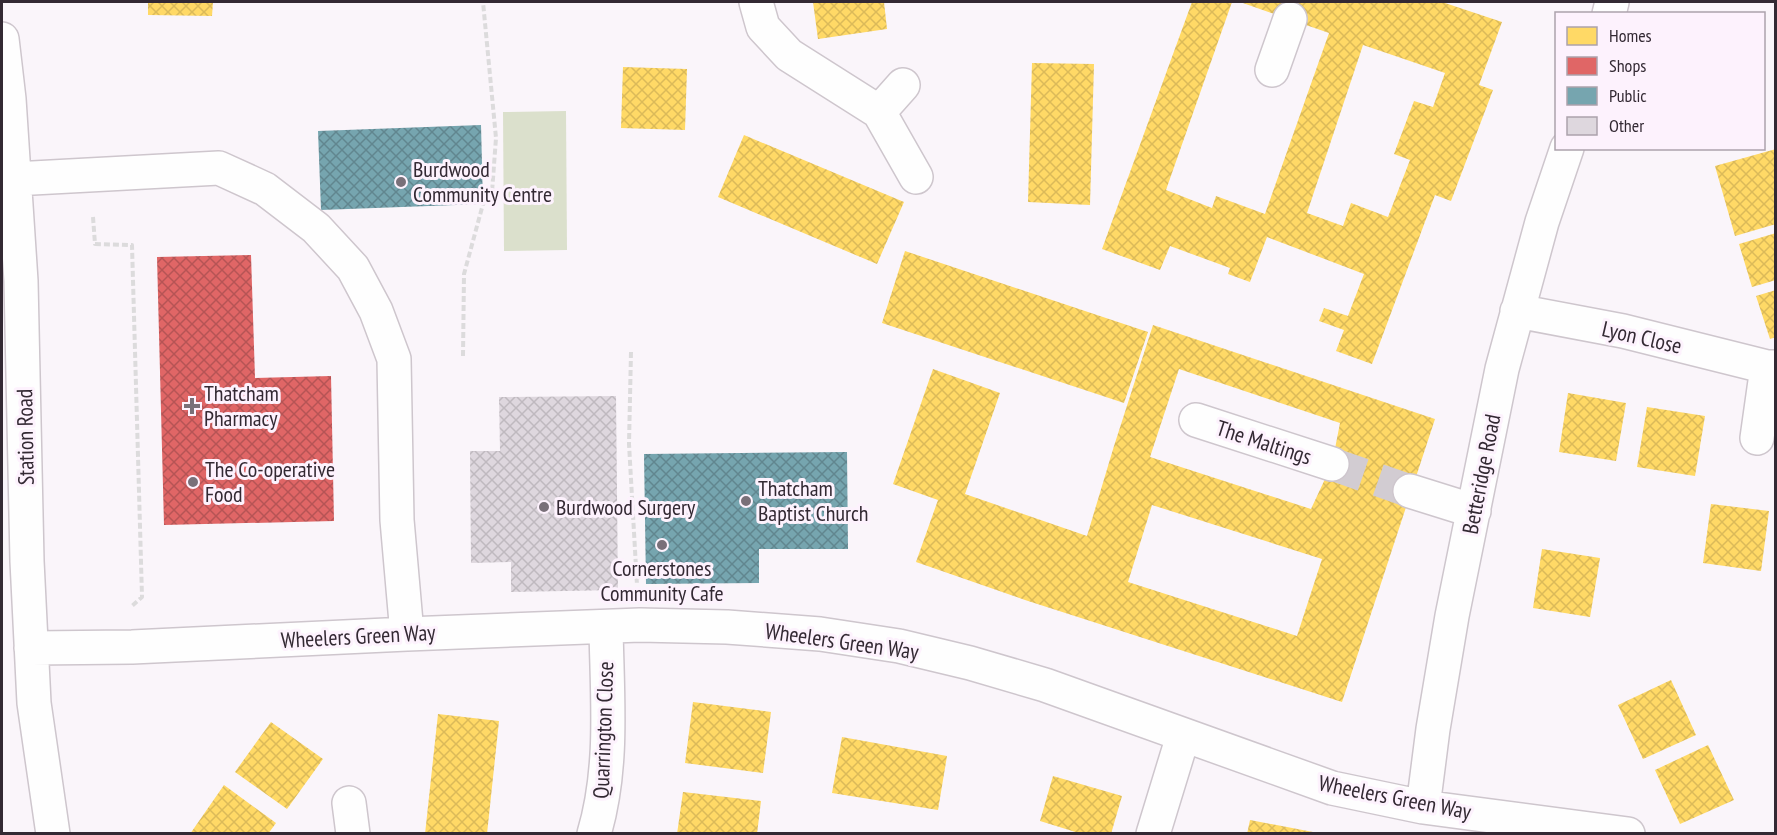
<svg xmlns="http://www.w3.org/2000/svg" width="1777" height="835" font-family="'PT Sans Narrow',sans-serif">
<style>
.park{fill:#dbe0cc}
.homes{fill:url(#homes-cross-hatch);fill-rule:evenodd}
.shops{fill:url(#shops-cross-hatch)}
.public{fill:url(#public-cross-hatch)}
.building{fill:url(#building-cross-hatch)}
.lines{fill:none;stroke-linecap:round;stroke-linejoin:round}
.minor-tunnel{stroke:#d2ccd2;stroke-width:33;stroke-dasharray:33 16;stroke-linecap:butt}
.minor-casing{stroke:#cec6cd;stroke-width:36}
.path{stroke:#dcdbdc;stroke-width:4;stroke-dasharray:6 3;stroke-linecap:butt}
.minor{stroke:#fefefe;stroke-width:33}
.poi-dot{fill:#797079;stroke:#fdf2fd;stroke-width:2}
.labels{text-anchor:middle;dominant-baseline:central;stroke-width:6;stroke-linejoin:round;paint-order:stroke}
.poi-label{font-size:22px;fill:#332933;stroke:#fdf2fd;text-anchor:start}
.street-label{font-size:22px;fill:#332933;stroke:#fdf2fd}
</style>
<defs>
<pattern id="homes-cross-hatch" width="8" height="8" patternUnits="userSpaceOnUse" patternTransform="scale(1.5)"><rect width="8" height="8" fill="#ffd966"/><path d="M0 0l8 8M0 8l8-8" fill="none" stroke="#dbba59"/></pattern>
<pattern id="shops-cross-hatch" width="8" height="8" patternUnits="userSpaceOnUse" patternTransform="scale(1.5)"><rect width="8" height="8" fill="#e06666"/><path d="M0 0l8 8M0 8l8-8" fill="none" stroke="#b65455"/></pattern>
<pattern id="public-cross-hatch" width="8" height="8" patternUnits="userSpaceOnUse" patternTransform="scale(1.5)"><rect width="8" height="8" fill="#76a5af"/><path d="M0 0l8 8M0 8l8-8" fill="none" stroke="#61868f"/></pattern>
<pattern id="building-cross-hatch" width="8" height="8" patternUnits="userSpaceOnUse" patternTransform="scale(1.5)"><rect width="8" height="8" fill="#ded7de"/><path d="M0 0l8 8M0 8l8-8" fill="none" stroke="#bfb9bf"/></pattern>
</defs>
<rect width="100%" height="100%" fill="#faf5fa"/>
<!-- park -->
<path class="park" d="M566 111 567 250 504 251 503 112Z"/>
<!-- homes -->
<path class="homes" d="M148 2H213L212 16 148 15Z
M813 2H884L887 29 818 39Z
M1192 2H1232L1166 190 1212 208 1216 196 1265 214 1329 33 1240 2H1442L1502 22 1479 85 1493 90 1451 201 1435 195 1372 364 1336 351 1344 330 1319 321 1324 308 1348 316 1364 274 1267 237 1250 282 1228 274 1230 268 1170 246 1160 270 1102 249ZM1363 45 1445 73 1433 107 1414 101 1394 154 1410 160 1388 217 1351 203 1343 226 1307 213Z
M1032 63 1094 64 1090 205 1028 202Z
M623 67 687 69 685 130 621 128Z
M744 135 904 202 877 264 718 197Z
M1776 149V224L1735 236 1715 166Z
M1776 233V280L1752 287 1739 244Z
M905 251 1148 332 1124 403 882 323Z
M1776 290V337L1770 339 1756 296Z
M1153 325 1435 419 1342 702 1025 600 916 562 938 500 893 484 933 369 1000 393 965 494 1087 536 1114 446ZM1179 369 1340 423 1332 464 1311 509 1150 457ZM1152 505 1322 559 1297 636 1128 582Z
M1568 393 1626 403 1616 461 1559 452Z
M1647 407 1705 416 1695 476 1637 467Z
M1711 504 1769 511 1761 571 1703 563Z
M1542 549 1600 558 1590 617 1533 608Z
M1671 680 1696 735 1643 759 1618 705Z
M693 702 771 712 763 773 685 763Z
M438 714 499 721 487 834H425Z
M271 722 323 759 287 809 235 772Z
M842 737 947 756 938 810 832 793Z
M1708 745 1734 800 1680 824 1655 770Z
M1053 776 1122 796 1111 834H1082L1040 821Z
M224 785 276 823 268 834H190Z
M683 792 761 801 757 834H677Z
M1250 820 1313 832V834H1247Z"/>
<!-- shops -->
<path class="shops" d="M251 255 255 378 331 376 334 521 164 525 157 257Z"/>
<!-- public -->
<path class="public" d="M481 125 483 204 321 210 318 131Z
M847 452 848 549H759V583L646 584 644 454Z"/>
<!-- building -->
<path class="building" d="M616 396 618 590 511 592V562L471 563 470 451H500L499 397Z"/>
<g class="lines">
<!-- minor-tunnel -->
<path class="minor-tunnel" d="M1332 464 1410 491"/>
<defs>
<path id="minor" d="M756 2 763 27 789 55 879 112 916 177
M1609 14 1612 2
M2 39 9 99 21 281 27 561 34 703 53 834
M1272 70 1290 19
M879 112 903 85
M14 179 219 168 265 189 316 228 353 268 376 311 394 359 397 520 407 634
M1517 311 1623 331 1767 367H1776
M1196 420 1332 464
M1757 438 1767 367
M1410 491 1474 511
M31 648 132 647 407 634 640 625 727 627 820 634 899 646 970 663 1045 685 1332 788 1423 807 1628 834
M349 803 353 834
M1423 807 1433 729 1452 616 1502 369 1542 222 1567 148
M594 834C614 767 607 695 606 627
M1153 834 1183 736"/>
</defs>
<!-- minor casing -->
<use href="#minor" class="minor-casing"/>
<!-- path -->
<path class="path" d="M93 217 95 244 132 245 142 597 132 606
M631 352 629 444 637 585
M463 356 464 274 483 204 492 192 496 138 483 2"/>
<!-- minor -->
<use href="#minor" class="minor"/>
</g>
<!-- markers -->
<g class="poi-dot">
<circle cx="401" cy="182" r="6"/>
<path d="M189 397h6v6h6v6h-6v6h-6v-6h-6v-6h6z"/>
<circle cx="193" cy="482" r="6"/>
<circle cx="746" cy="501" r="6"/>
<circle cx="544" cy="507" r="6"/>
<circle cx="662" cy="545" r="6"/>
</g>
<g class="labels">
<!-- poi labels -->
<g class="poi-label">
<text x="413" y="169">Burdwood<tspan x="413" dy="25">Community Centre</tspan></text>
<text x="204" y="393">Thatcham<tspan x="204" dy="25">Pharmacy</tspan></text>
<text x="205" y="469">The Co-operative<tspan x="205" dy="25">Food</tspan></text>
<text x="758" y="488">Thatcham<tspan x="758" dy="25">Baptist Church</tspan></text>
<text x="556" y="507">Burdwood Surgery</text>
<text x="662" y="568" text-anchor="middle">Cornerstones<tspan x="662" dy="25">Community Cafe</tspan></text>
</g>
<!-- street labels -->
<g class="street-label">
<text transform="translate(1642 337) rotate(13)">Lyon Close</text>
<text transform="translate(25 437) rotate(-91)">Station Road</text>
<text transform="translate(1264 442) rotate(18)">The Maltings</text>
<text transform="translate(1481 474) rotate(-79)">Betteridge Road</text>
<text transform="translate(358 636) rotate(-3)">Wheelers Green Way</text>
<text transform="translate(842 641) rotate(8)">Wheelers Green Way</text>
<text transform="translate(603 730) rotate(-88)">Quarrington Close</text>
<text transform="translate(1395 797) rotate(11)">Wheelers Green Way</text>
</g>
</g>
<!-- border -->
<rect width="1777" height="835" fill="none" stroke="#332933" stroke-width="6"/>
<!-- legend -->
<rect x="1555" y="12" width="210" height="138" fill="#fdf2fd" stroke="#aca2ac" stroke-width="1.5"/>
<rect x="1567" y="27" width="30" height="18" fill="#ffd966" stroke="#aca2ac" stroke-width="1.5"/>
<text x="1609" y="42" font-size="18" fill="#332933">Homes</text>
<rect x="1567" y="57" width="30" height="18" fill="#e06666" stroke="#aca2ac" stroke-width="1.5"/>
<text x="1609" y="72" font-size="18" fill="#332933">Shops</text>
<rect x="1567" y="87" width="30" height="18" fill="#76a5af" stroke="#aca2ac" stroke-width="1.5"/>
<text x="1609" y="102" font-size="18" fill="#332933">Public</text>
<rect x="1567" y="117" width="30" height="18" fill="#ded7de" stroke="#aca2ac" stroke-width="1.5"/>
<text x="1609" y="132" font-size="18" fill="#332933">Other</text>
</svg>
